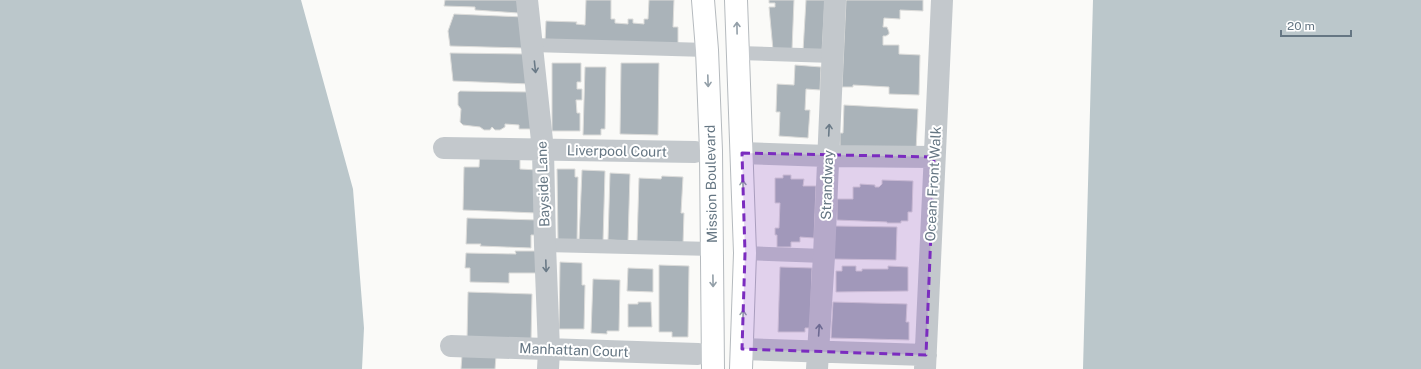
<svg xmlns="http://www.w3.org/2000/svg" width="1421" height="369" font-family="'Public Sans',sans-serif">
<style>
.water{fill:#bbc7cb}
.building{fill:#aab3b9;stroke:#dcdcda}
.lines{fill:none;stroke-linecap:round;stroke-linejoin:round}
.primary-casing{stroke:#b5babe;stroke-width:24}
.lane{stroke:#c3c8cc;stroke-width:14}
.street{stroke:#c3c8cc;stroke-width:22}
.primary{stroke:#fff;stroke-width:22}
.oneway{stroke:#939fa8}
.oneway2{stroke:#6a7a87}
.marked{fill:#7b2cbf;fill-opacity:0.2;stroke:#7b2cbf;stroke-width:3;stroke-dasharray:8 5;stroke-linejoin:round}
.labels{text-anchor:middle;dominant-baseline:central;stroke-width:4;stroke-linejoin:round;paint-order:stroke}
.street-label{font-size:14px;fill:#657683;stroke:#fff}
</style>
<rect width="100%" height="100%" fill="#fafaf8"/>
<!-- water -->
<path class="water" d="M0 0H301L353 189 364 328 362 369H0Z
M1093 0H1421V369H1083Z"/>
<!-- building -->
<path class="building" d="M445 0H519L518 13 475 10V7L444 6Z
M586 0H611V19H615V23L628 24V19H633V23L644 24V19H648L649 0H674L673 27H678V47L545 42 546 21 577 22 576 24 585 25Z
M769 0H794L792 50H773L769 7H775V3H769Z
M806 0H825L822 52 803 51Z
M846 0H923V11L900 10V19L884 18 883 27H887L889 32V34L886 36H883V45H899V54L920 55 919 95 889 94V87L853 85V87H842Z
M454 14 524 17 522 48 450 46 448 31Z
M450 53 527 54 530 84 453 81Z
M552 63H581V82H577V89H582V100H576L577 113H580V131H552Z
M621 63H659L658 135 620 134Z
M795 65 821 67 820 90 806 89 805 110H810L808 138 779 136 780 112H776L777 84 794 85Z
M585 67H606L605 129H601V135H583Z
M460 91 530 92 531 129H519V125L505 124V127L500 130H495L492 127 490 130H484L480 127 463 125 460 122 461 109 458 105V93Z
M844 105 918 109 916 151 840 149V133H843Z
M480 153 520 155V169L537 170 536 213 463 210 464 167H479Z
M557 169H575V177H578L577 243 558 242Z
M582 170 605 171 603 242 579 241Z
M610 173 630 174 628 241 608 240Z
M783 175H791V179H804L803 186H816L814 238 800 237V242H791V247H777V235H775V228H779L780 203H775V178H783Z
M662 176 683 177 681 213H684L683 244 637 243 639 178 661 179Z
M882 180 913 181 912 212H908V221H901V223H887V222L837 220V199H853V187H860V184L875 185V187H879L882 184Z
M467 218 539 220V235H531V248L480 246 481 244H466Z
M835 226 897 227 896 260 834 259Z
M515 251H536V273H509V283L470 282V268H465L466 253 516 254Z
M560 262 582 263V285H585L584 329H559Z
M659 265 689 266 688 337H672V332H659Z
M842 266H856V271H862V269H888V266L908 267V291L836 292V271H842Z
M780 267 812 268 810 328H805V332H778Z
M628 268 653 269V292L627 291Z
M593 279 620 280 619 331H607V334L591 333Z
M468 292 532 294 531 342 467 340Z
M638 302H651L652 327H628V304H638Z
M833 302 907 304 906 322H909V340L831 338Z
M462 355 496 356 495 369H461Z"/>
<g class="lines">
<defs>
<path id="primary" d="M703 0 707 50 711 151 713 369
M736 0 745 253 741 369"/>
</defs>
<!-- primary casing -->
<use href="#primary" class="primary-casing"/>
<!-- lane -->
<path class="lane" d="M532 45 707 50
M738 53 833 56
M545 245 713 249
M745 253 824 256"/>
<!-- street -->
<path class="street" d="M527 0 543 150 545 245 549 350 548 369
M444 148 695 152
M742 153 828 156 934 157
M451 346 698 354
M742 349 926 355
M817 369 824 256 835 0
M925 369 942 0"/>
<!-- primary -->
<use href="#primary" class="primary"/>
</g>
<!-- one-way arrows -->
<defs><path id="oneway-shaft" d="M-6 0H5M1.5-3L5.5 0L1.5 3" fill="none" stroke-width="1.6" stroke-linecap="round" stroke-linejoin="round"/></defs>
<g class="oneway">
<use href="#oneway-shaft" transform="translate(737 28) rotate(-91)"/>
<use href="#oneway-shaft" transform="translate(708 81) rotate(88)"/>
<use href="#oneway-shaft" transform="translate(743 186) rotate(-92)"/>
<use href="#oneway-shaft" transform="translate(713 281) rotate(89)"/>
<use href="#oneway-shaft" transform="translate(743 316) rotate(-88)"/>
</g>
<g class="oneway2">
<use href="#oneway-shaft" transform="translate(535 67) rotate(84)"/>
<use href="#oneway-shaft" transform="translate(829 130) rotate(-87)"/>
<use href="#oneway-shaft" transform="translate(546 266) rotate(88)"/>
<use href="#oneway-shaft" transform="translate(819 330) rotate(-86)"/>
</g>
<!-- marked area -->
<path class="marked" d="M742 153 934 157 926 355 742 349 745 253Z"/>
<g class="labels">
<!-- street labels -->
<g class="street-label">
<text transform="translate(617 151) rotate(1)">Liverpool Court</text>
<text transform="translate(543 184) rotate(-92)">Bayside Lane</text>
<text transform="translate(711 184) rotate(-91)">Mission Boulevard</text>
<text transform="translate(933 184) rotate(-87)">Ocean Front Walk</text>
<text transform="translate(827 185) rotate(-88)">Strandway</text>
<text transform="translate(574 350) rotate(2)">Manhattan Court</text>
</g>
</g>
<!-- scale -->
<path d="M1281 30v6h70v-6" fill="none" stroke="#657683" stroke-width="2"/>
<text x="1287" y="30" font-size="12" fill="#657683" stroke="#ffffff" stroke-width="3" paint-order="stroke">20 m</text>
</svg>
